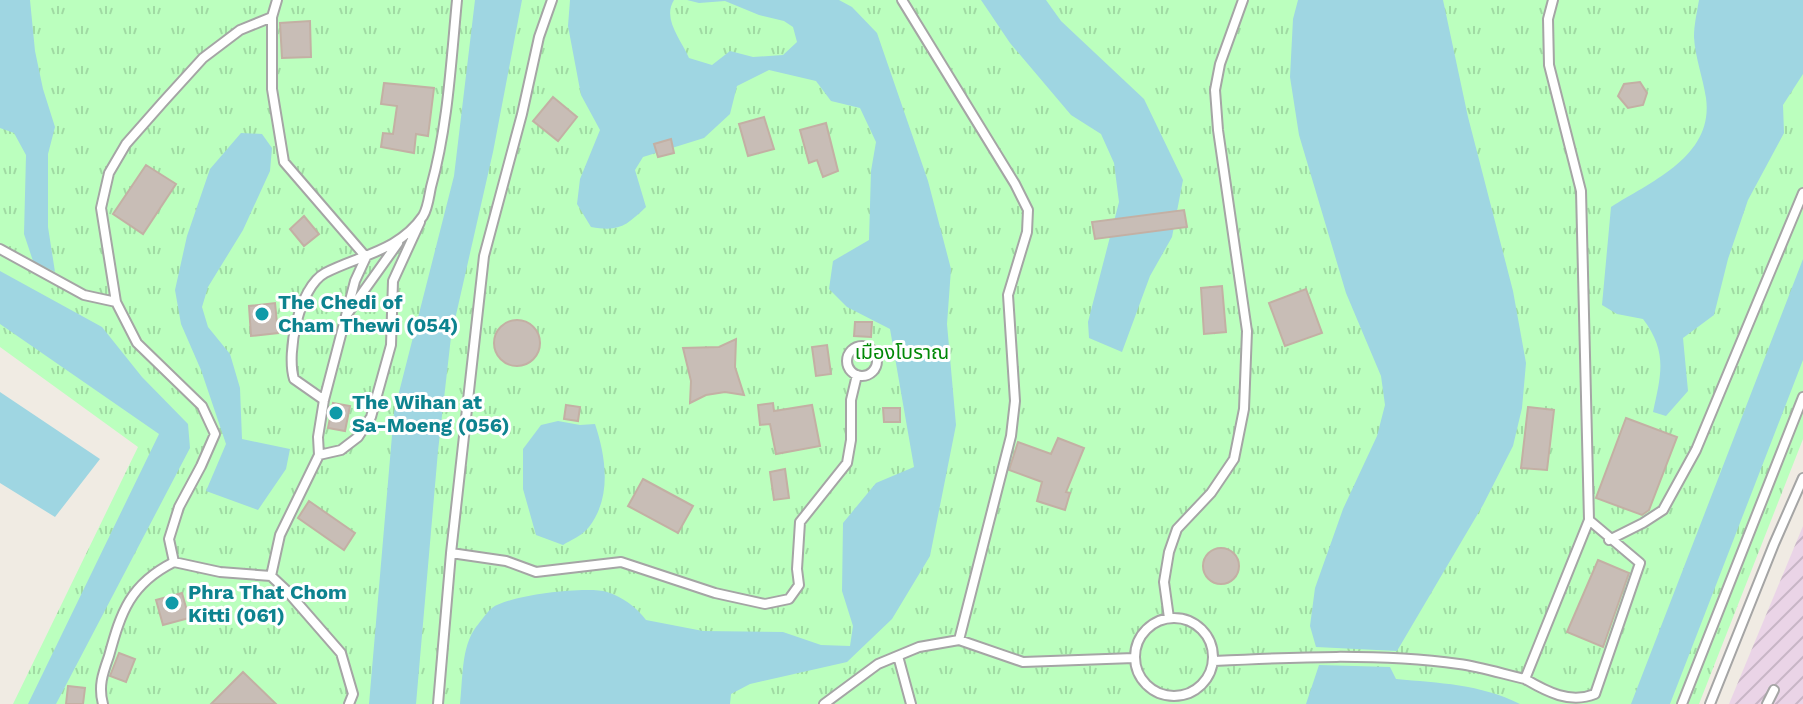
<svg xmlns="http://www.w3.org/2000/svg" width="1803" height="704" font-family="'Work Sans','Noto Sans Thai',sans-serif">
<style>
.industrial{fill:url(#industrial-furrows)}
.park{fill:url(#park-tufts)}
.water{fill:#9fd6e2}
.building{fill:#c8bdb6;stroke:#c3b0a4;stroke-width:2}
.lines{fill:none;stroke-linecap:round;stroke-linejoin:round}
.service-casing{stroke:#a5a5a5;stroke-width:12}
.service{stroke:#fff;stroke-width:8}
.culture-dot{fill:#0f9aa8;stroke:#fff;stroke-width:3}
.labels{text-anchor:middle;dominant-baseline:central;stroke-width:6;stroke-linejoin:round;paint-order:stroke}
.culture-label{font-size:20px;font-weight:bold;fill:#0d838f;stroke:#fff;text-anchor:start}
.park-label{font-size:20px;fill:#008806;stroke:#fff}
</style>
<defs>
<pattern id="industrial-furrows" width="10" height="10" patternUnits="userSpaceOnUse" patternTransform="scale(2)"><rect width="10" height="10" fill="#ead4e7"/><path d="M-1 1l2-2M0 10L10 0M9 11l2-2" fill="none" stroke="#c8b6c6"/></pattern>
<pattern id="park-tufts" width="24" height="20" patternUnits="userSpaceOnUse" patternTransform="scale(2)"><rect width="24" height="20" fill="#bbffbe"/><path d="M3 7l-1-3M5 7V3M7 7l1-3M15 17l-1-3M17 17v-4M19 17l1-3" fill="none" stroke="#a0daa3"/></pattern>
</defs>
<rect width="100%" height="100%" fill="#f0ebe3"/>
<!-- industrial -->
<path class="industrial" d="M1803 526V704H1729Z"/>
<!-- park -->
<path class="park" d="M0 0H1803V439L1699 704H13L138 447 0 347Z"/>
<!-- water -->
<path class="water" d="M0 0H30L35 51 43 89 55 127 48 154V227L55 272 33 261 24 234 26 155 14 133 0 128Z
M475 0H522L493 152 451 337 438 451 416 704H369L394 412 454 176Z
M570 0H674C662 19 681 39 689 58L712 65 730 51 753 57 783 55 797 42 793 27 784 21 759 15 725 1 699 3 687 0H839L852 7 877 33 928 181 951 269 947 324 956 425 930 556 892 619 847 662 750 684 731 694 730 704H460C463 679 461 647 476 627 481 621 487 612 492 608 509 595 587 586 607 592 623 597 636 607 646 620L703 631 783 632 821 645 850 646 853 626 842 591 843 523 876 483 914 467 890 329 847 307 829 289 833 261 869 240 871 171 876 142 860 108 831 101 816 81 769 70 737 86 730 114 704 138 643 157 635 170 646 207C626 226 619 232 591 227L577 204 580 179 600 130 581 95 568 26Z
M981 0H1046L1061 21 1144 99 1183 180 1172 237 1150 276 1122 352 1089 338 1088 322 1119 202 1114 163 1101 134 1071 115 1010 43Z
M1298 0H1443L1468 117 1513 291 1526 363 1522 408 1513 446 1483 505 1397 651 1316 647 1310 626 1315 588 1343 509 1377 436 1385 405 1381 376 1346 293 1299 135 1290 77 1293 19Z
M1699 0H1803V74L1783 105 1784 133 1748 200 1728 259 1714 315 1683 338 1688 391 1666 416 1653 412C1661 375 1668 352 1643 319L1617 314 1602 305 1611 207C1652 181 1714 156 1706 98 1703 78 1695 57 1694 37 1694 25 1697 12 1699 0Z
M241 133 262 134 272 148 270 171 243 230 208 287 202 307 208 327 230 354 240 388 242 439 290 449 286 469 258 510 206 491 226 444 201 370 181 324 175 290 187 236 210 169Z
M1803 259V360L1670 704H1631Z
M0 271 102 327 142 377 188 424 190 448 56 704H28L159 434 0 324Z
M0 392 100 459 55 517 0 483Z
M558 421 580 425 595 424C606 457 612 497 589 527 583 535 571 540 563 545L536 535 523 489V449L541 425Z
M1319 665 1390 667 1396 679C1439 683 1480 684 1520 704H1306Z"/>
<!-- building -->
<path class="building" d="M310 21 311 57 282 58 280 23Z
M1640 82 1647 93 1643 105 1628 108 1618 96 1624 84Z
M384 83 434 88 428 136 416 134 414 153 381 147 383 133 393 134 397 106 381 104Z
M553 97 577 117 558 141 533 121Z
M764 117 774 149 748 156 739 124Z
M826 123 838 171 823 177 817 160 809 163 800 130Z
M671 139 674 153 658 157 654 144Z
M146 165 176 184 143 234 113 214Z
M1184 210 1187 227 1095 239 1092 222Z
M304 216 319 234 304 246 290 229Z
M1222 286 1226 332 1204 334 1201 288Z
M1306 289 1322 333 1285 346 1269 303Z
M275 303 278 333 251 336 249 306Z
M494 343a23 23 0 1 1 46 0a23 23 0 1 1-46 0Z
M855 322H872L871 337 854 336Z
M736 339 735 367 744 395 725 392 706 395 690 403 691 381 683 348 719 347Z
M827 345 831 374 816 376 812 347Z
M333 403 350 406 345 431 328 428Z
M773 403 774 411 812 405 820 446 776 454 770 424 760 425 758 405Z
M566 405 580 407 578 421 564 419Z
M1528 407 1554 410 1547 470 1521 468Z
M883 408H900V422H884Z
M1626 418 1677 437 1649 510 1642 515 1596 498Z
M1058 438 1084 448 1066 492 1070 493 1065 510 1037 501 1042 482 1009 470 1018 442 1051 454Z
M785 469 789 498 774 500 770 472Z
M643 479 693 506 678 533 628 506Z
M309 501 355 533 344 550 298 518Z
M1203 566a18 18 0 1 1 36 0a18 18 0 1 1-36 0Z
M1598 560 1629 573 1603 647 1567 632Z
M182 593 189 618 163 625 156 600Z
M119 653 135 659 126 682 110 676Z
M243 672 276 704H211Z
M68 686 85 688 83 704H66Z"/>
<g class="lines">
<defs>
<path id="service" d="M277 0 272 17V89L284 162 366 257
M902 0 1015 184 1028 210 1027 232 1008 295 1015 401 1011 436 959 640
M0 249 84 295 116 302
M348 313 398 243
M847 361a15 15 0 1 1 30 0a15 15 0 1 1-30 0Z
M324 400 294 379C286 353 299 287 325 273 360 255 399 251 423 216 428 208 429 196 431 187 448 126 451 62 457 0
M319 455 341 450 358 437 371 417 391 345 393 281 420 222
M1609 540 1643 523 1663 510 1696 450 1803 193
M451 553 506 561 536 572 621 562 715 593 765 604 789 599 799 585 797 569 800 522 847 463 851 440V400L857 375
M271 576 220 572 174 562 169 539 179 507 201 466 215 434 202 406 137 343 116 302 101 208 109 173 126 144 163 102 203 58 240 30 272 17
M1135 657a39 39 0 1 1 78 0a39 39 0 1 1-78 0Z
M1169 618 1164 582 1169 552 1177 529 1211 493 1234 459 1244 409 1247 331 1218 130 1215 90 1220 64 1243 0
M898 656 911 704
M1214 661C1295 657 1378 653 1459 664 1481 667 1503 674 1525 679L1589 520 1581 191 1549 65 1548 19 1553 0
M1525 679C1547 692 1570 704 1595 694L1640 563 1589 520
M103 704C98 686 103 673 109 656 121 612 130 584 174 562
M349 704 353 694 341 653 287 591 271 576 280 535 319 455 318 437 324 400 355 281 366 257
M438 704 451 553 484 256 522 114 539 37 552 0
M824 704 878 664 919 647 959 640 1023 662 1134 658
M1682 704 1803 397
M1710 704 1774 544 1803 478
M1767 704 1774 690"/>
</defs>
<!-- service casing -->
<use href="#service" class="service-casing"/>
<!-- service -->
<use href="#service" class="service"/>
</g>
<!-- markers -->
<g class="culture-dot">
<circle cx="262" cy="314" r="8"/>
<circle cx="336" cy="413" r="8"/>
<circle cx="172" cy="603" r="8"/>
</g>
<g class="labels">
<!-- culture labels -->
<g class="culture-label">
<text x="278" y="302">The Chedi of<tspan x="278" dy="23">Cham Thewi (054)</tspan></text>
<text x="352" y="402">The Wihan at<tspan x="352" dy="23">Sa-Moeng (056)</tspan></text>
<text x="188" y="592">Phra That Chom<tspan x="188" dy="23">Kitti (061)</tspan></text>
</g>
<!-- park labels -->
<g class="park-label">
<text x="902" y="352">เมืองโบราณ</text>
</g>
</g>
</svg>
